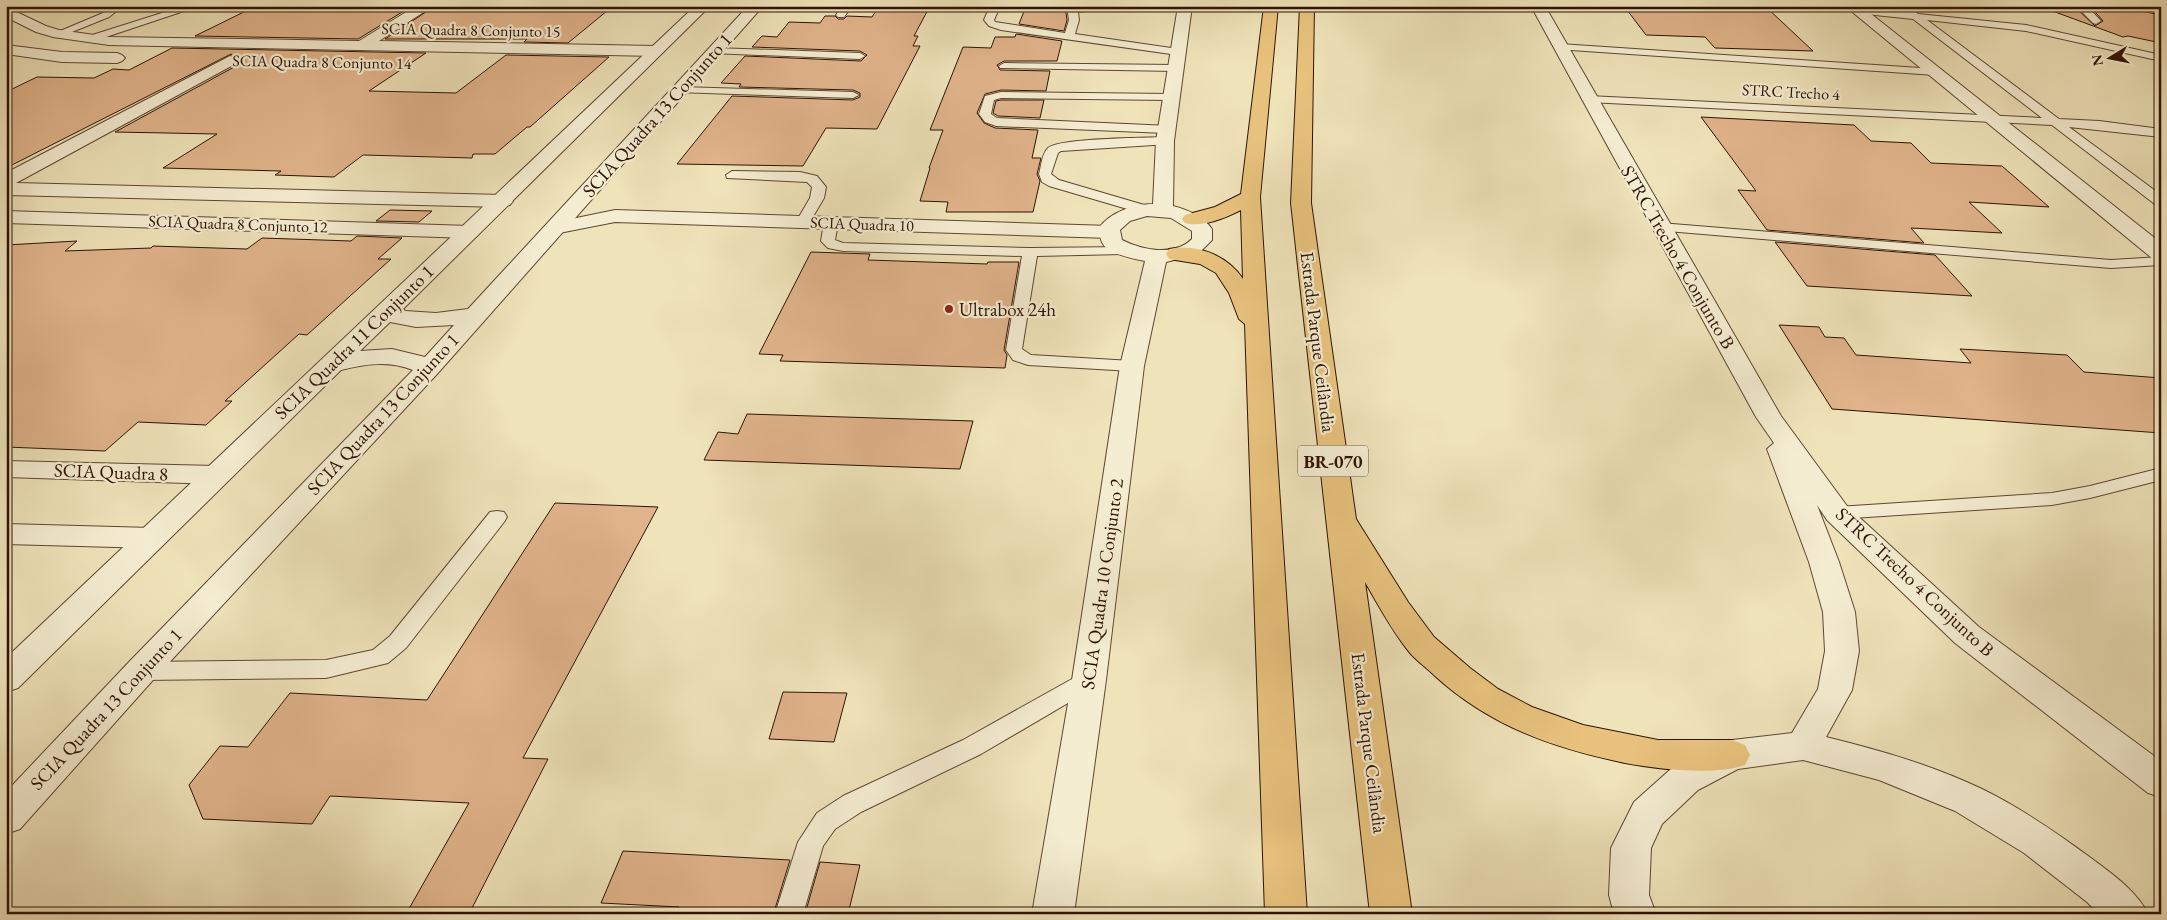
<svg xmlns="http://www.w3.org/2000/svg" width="2167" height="920" font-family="'EB Garamond',serif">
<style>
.building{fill:#e0b38a;stroke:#2d1303}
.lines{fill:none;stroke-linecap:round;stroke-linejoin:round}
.service-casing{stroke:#5e4731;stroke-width:2}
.minor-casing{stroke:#5e4731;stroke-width:2}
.tertiary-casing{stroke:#5e4731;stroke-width:2}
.motorway-casing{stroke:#2d1303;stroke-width:2}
.service{fill:#f5edd2;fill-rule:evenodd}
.minor{fill:#f5edd2;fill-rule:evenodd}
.tertiary{fill:#f5edd2;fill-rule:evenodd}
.motorway{fill:#e8c27d;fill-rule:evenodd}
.poi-dot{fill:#8f2418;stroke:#f5edd2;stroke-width:2}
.labels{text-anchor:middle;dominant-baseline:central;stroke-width:4.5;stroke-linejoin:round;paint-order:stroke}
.far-street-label{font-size:16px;fill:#2d1303;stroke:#f5edd2}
.shield{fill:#f5edd2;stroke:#695441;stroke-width:1}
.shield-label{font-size:18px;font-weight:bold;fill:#2d1303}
.street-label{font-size:19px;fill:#2d1303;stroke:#f5edd2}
.poi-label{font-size:19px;fill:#2d1303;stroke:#f5edd2;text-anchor:start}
</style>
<rect width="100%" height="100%" fill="#efe3ba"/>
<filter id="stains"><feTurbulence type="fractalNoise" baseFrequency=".004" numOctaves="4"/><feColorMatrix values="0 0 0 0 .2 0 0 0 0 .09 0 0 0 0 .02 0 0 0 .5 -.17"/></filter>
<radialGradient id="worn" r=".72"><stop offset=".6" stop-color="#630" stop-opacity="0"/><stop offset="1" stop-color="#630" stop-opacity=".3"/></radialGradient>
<!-- building -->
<path class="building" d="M256 6H412L358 39 195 36Z
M435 6H613L568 43 524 42 527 39H385Z
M879 6H930L914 36H918L913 46H920L877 129 826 128 803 166 677 164 732 96 853 100 860 97V93L853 90 739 87 741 84 721 83 745 56 861 61 867 55 860 51 752 47 762 36 777 37 789 22 820 23 825 16H835L838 19H844L847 16 872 17Z
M1026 6H1065L1067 20 1064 31 1019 24Z
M1624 6H1765L1813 51 1715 48 1705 37 1646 35Z
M2048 6H2074L2095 26 2103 21 2090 6H2116L2161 15V43L2128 36 2123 37 2047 9Z
M1016 34 1062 41 1057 61H1004L997 65 1000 70 1050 71 1046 91 1001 90 985 94 977 113 984 123 995 128 1038 130 1032 158H1041L1037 174 1040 181 1033 212H946L948 202 920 201 930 168H929L943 130H930L963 47 991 48 995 37H1015Z
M172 48 426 53 369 91 456 93 506 55 609 57 530 127H527L495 154H473L472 158 363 155 334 177 275 175 281 171 163 168 217 134 115 132 236 66 239 60 231 54 6 168V92L37 77 94 78 113 69 129 70Z
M1001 100H1044L1040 118 998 116 993 113 996 101Z
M1701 117 1854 125 1871 141 1911 143 1931 163 2002 166 2049 207 1969 202 2002 233 1911 228 1924 243 1767 230 1738 190 1756 191Z
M390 210 432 211 419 222 376 221Z
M357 236 402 238 378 259H391L307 335 299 334 225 401H232L206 425 138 422 105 451 6 447V245L77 241 65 251 151 248 153 246 247 249 262 238 351 241Z
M1775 242 1935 255 1972 296 1807 286Z
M811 252 870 254 868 260 987 264 988 262H1019L1004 350 1007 355 1005 368 780 361 783 355 759 354Z
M1779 325 1819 327 1825 337 1844 338 1856 355 1971 363 1960 349 2067 355 2084 372 2161 378V433L1832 409Z
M747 414 973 421 960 469 704 460 718 432 738 434Z
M555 503 658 507 523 758 548 759 469 914H406L469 803 330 796 312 824 203 819 189 785 220 746 248 747 290 693 427 700Z
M783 692 847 693 834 742 769 739Z
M623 851 790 860 774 912 748 911V914H677L679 907 601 903Z
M820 862 860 865 848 914H805Z"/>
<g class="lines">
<defs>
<path id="service" d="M107 6H117L119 9 109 17 62 36H54L53 34 103 13 109 8Z
M184 6H199L94 41 90 42 85 39 86 37Z
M842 6H852L844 17H838L836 15Z
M990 6H1000L994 20 995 22 1065 33 1069 20 1067 6H1107L1102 9 1078 12 1079 20 1075 34 1178 49 1183 52 1178 55 1001 30 989 26 984 20Z
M1897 6H1908L1918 14 2026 25 2161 55V61L2026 31 1927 20 2059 119 2099 121 2161 129V137L2069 127 2161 195V206L2156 205 2052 125 1588 102 1582 99 1588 96 2042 118 1913 19 1856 13 1851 10 1856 7 1904 12Z
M2076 6H2087L2101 21 2096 24 2093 23Z
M2149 6H2161V11Z
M1560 44 1935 69 1940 72 1935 75 1556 49 1555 47Z
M715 48 860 53 865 56 860 59 711 53 710 51Z
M1004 63 1176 65 1181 68 1176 71 1000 68 999 66Z
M680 87 853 92 859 95 853 98 676 92 674 90Z
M1001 92 1171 94 1177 97 1171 100 1001 98 994 100 991 114 997 118 1170 126 1172 129 1166 133 996 126 985 122 979 114 985 96Z
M1165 137 1171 141 1169 144 1061 151 1058 153 1051 174 1059 180 1151 207 1153 210 1151 213H1141L1049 186 1042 182 1039 174C1041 167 1042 153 1048 148 1059 138 1145 138 1165 137Z
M732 171 800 172 817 176 826 187 824 198 808 225H798L796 222 810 198 812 187 807 182 727 178 726 175Z
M831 219 838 223 835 240 843 243 1030 248 1128 247 1130 250 1128 253 1123 254 1037 256 1022 349 1031 355 1132 361 1138 362 1140 366 1138 370 1132 371 1028 365 1013 360 1006 350 1022 256 843 251 828 248 821 241 824 223Z
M1660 223 2111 260 2161 257V265L2111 268 1655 230 1653 227Z
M2161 468V480L2090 498 2052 505 1837 519 1830 517 1827 513 1830 509 1837 507 2052 493 2090 486Z
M497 511 504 512 507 517 504 522 406 648 388 663 326 678 141 680 133 677 129 671 133 665 141 662 326 660 373 650 390 636 490 512Z
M1089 671 1097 674 1101 680 1097 686 981 754 861 812 835 829 823 846 803 914H775L798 842 817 813 843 796 963 740 1081 674Z"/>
<path id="minor" d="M416 6H433L379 41 656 46 661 48 664 51 661 54 656 56 109 45 53 37 36 32 6 17V7L46 26 59 30 109 37 359 41Z
M6 45 62 52 117 53 122 55 125 58 122 61 117 63 62 62 6 54Z
M230 56 235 58 238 61 235 64 16 183 503 195 510 197 513 201 510 205 503 207 6 195V173Z
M615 210 1110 226 1117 228 1120 232 1117 236 1110 238 615 222 554 234 547 232 544 228 547 224Z
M6 211 470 226 477 228 480 232 477 236 470 238 6 223Z
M6 461 216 466 226 469 230 475 226 481 216 484 6 477Z
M6 524 152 528 163 531 167 538 163 545 152 548 6 544Z"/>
<path id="tertiary" d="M695 6H710L403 309 405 311 436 313 468 309 748 6H763L438 373 153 680 20 829 6 834V792L129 662 413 370C389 360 365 364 341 370L18 688 6 692V658ZM390 322 416 327 454 325 425 357 392 349 360 351Z
M1178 6H1192L1174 141 1173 206C1188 210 1203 216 1212 229V240L1198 254 1166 262 1144 366 1106 680 1074 914H1032L1072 680 1120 366 1145 261C1135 259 1108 254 1103 244 1100 240 1100 233 1099 228 1110 212 1135 204 1153 204L1156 141ZM1147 216 1171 218 1192 231V239C1174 257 1142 250 1122 240L1120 230 1130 221Z
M1531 6H1545L1781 416 1847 506 1979 627 2161 761V797L2148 793 1955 643 1827 520 1817 505 1839 562 1855 612 1859 651 1852 690 1826 737C1879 750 1932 765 1982 789 2021 808 2057 833 2091 858 2112 874 2136 890 2148 914H2099L2087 902 2024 853 1955 811 1879 780 1803 760 1738 769 1698 790 1662 824 1651 848 1649 895 1656 914H1614L1609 895 1611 848 1634 802 1672 768 1719 745 1732 740 1792 733 1818 689 1825 651 1823 612 1809 562 1767 449 1774 443 1756 417Z
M1845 6H1861L2161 243V260L2153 259Z"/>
<path id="motorway" d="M1264 6H1278L1260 197 1307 914H1265L1245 324 1239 319 1229 293 1216 273 1200 264 1169 259 1166 254 1169 249C1197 243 1228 256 1243 279L1241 210C1225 218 1202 228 1185 223L1182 219 1185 215 1215 207 1241 194Z
M1300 6H1314L1311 203 1356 519 1408 602 1434 637 1470 668 1498 689 1532 707 1583 725 1658 740H1732L1745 745 1750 755 1745 765C1713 776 1658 769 1625 763 1553 748 1490 726 1435 676 1427 668 1417 661 1410 653 1392 631 1379 606 1365 582L1412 914H1370L1291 203Z"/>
</defs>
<!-- service casing -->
<use href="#service" class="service-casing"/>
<!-- minor casing -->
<use href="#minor" class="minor-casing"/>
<!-- tertiary casing -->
<use href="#tertiary" class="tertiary-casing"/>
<!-- motorway casing -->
<use href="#motorway" class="motorway-casing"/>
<!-- service -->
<use href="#service" class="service"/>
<!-- minor -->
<use href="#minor" class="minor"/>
<!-- tertiary -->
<use href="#tertiary" class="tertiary"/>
<!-- motorway -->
<use href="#motorway" class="motorway"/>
</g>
<!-- markers -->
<circle class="poi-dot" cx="949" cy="309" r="5"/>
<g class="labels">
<!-- far-street labels -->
<g class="far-street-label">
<text transform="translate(471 30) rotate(1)">SCIA Quadra 8 Conjunto 15</text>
<text transform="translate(322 62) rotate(1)">SCIA Quadra 8 Conjunto 14</text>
<text transform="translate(1791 92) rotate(3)">STRC Trecho 4</text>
<text transform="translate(238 224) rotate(2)">SCIA Quadra 8 Conjunto 12</text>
<text transform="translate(862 224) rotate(2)">SCIA Quadra 10</text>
</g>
<!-- shield labels -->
<rect class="shield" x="1298" y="445.5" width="70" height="31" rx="4"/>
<g class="shield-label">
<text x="1333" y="461">BR-070</text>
</g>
<!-- street labels -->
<g class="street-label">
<text transform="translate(657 115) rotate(-48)">SCIA Quadra 13 Conjunto 1</text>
<text transform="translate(1678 257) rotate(60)">STRC Trecho 4 Conjunto B</text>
<text transform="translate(354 342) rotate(-44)">SCIA Quadra 11 Conjunto 1</text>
<text transform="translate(1318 342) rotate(83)">Estrada Parque Ceilândia</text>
<text transform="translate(383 414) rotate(-47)">SCIA Quadra 13 Conjunto 1</text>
<text transform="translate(111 472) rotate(2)">SCIA Quadra 8</text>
<text transform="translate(1915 582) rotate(43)">STRC Trecho 4 Conjunto B</text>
<text transform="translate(1102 584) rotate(-82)">SCIA Quadra 10 Conjunto 2</text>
<text transform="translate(106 709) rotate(-47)">SCIA Quadra 13 Conjunto 1</text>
<text transform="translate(1369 743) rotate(83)">Estrada Parque Ceilândia</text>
</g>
<!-- poi labels -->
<g class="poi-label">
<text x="959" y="309">Ultrabox 24h</text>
</g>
</g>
<!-- margin -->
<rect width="2167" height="920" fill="none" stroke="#efe3ba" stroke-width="25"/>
<rect x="8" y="8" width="2152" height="905" fill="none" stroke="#2d1303" stroke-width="2.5"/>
<rect x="12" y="12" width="2142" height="895" fill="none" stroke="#2d1303"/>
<!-- north arrow -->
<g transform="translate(2110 58) rotate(260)" stroke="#f5edd2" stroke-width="4" paint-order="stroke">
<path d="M0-4L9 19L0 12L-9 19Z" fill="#2d1303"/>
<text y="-8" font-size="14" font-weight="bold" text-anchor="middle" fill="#2d1303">N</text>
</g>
<rect width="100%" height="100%" filter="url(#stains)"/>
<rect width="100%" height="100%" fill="url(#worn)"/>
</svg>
